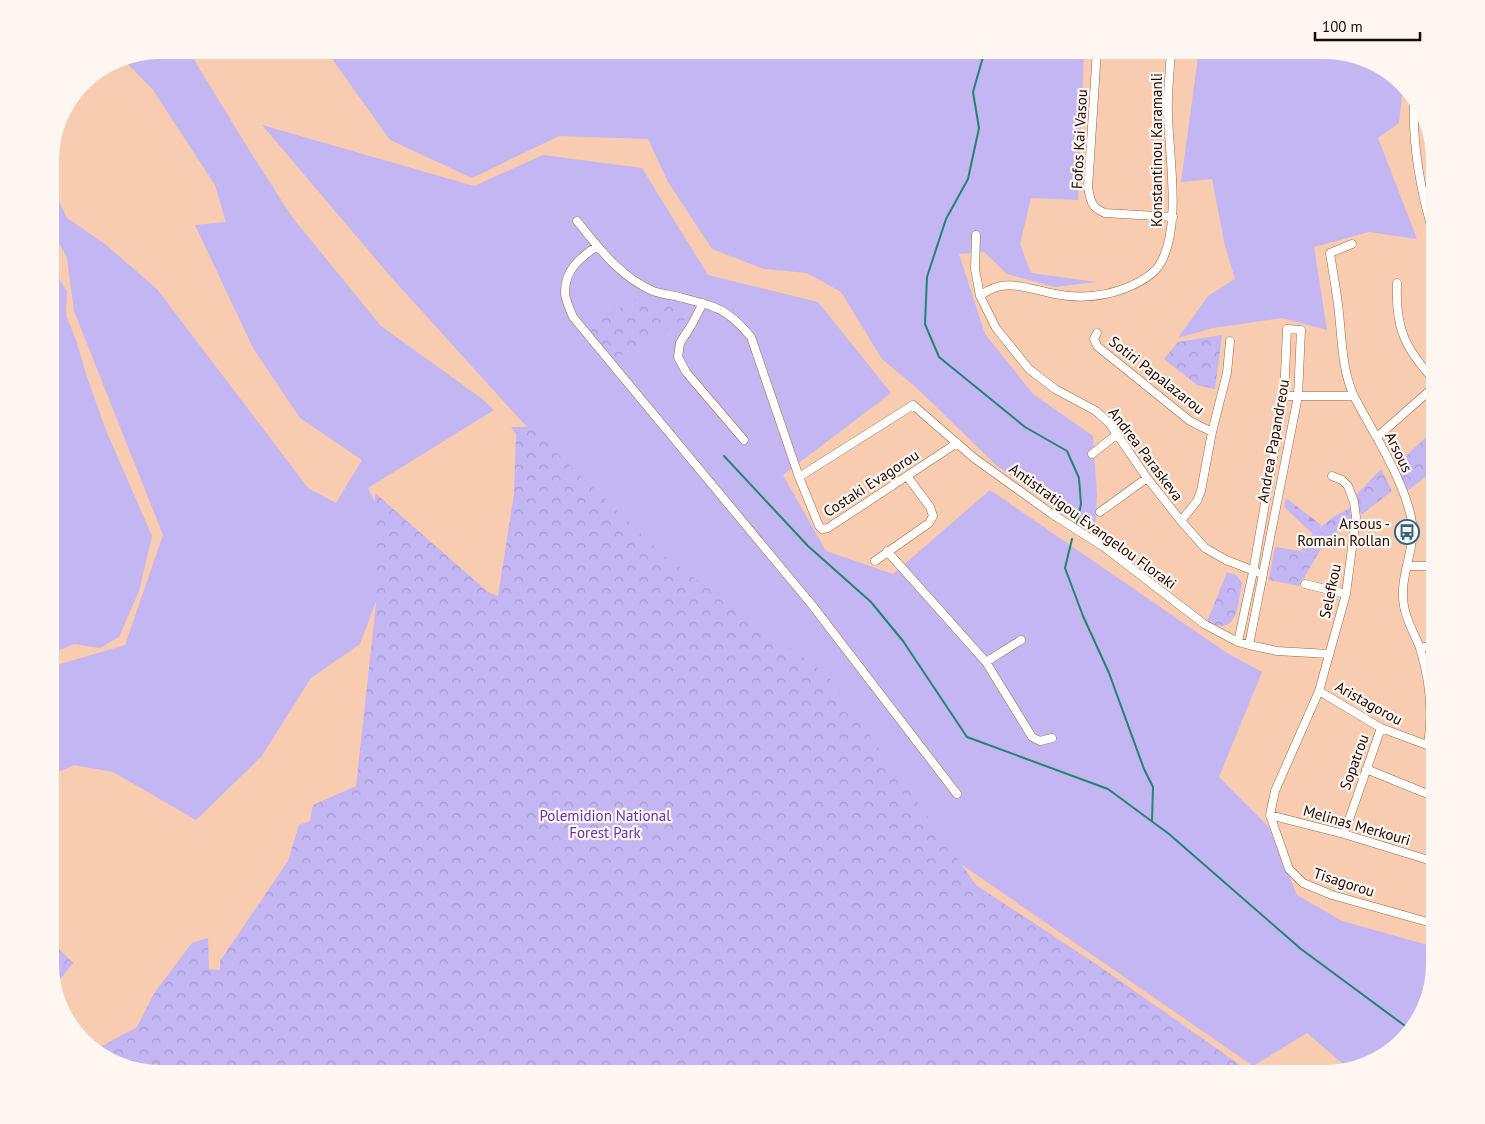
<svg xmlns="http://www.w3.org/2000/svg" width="1485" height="1124" font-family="'PT Sans',sans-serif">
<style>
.grass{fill:#c4b5f3}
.forest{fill:url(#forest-firs)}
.park{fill:url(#park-crowns)}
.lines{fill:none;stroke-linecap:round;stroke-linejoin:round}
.stream{stroke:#22856f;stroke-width:2}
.street-casing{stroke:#a66638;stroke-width:9}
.street{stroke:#fff;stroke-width:8}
.labels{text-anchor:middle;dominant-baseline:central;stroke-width:4.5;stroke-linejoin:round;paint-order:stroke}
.street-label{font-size:15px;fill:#1e0600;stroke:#fdf6f1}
.poi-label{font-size:15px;fill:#1e0600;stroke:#fdf6f1;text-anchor:end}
.park-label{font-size:15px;fill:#6333b2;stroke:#fdf6f1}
</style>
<defs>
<pattern id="forest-firs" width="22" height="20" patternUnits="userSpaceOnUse" patternTransform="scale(1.25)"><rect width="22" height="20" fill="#c4b5f3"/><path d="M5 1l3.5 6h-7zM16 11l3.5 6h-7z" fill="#a89acf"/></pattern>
<pattern id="park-crowns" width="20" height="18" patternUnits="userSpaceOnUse" patternTransform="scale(1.25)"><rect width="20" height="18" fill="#c4b5f3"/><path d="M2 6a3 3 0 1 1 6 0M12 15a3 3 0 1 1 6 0" fill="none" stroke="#a89acf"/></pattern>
</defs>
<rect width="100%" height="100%" fill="#f7ccb0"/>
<!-- grass -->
<path class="grass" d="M159 50H188L246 145 292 217 381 326 481 398 494 410 368 488 386 525 385 577 360 644 311 678 261 757 196 820 113 772 74 765 50 776V672L57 665 125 645 163 535 74 311 67 258 50 226V182L67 218 105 244 157 289 308 488 336 503 362 460 300 418 253 348 195 225 226 222 215 185 153 90 123 59 118 58Z
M319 50H1084L1078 200 1031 198 1020 244 1031 273 1096 282 1055 287 1007 274 984 252 959 254 985 334 1033 394 1093 436 1097 495 1095 531 997 466 920 391 882 359 841 292 807 273 764 269 712 249 668 182 648 139 559 136 472 178 390 140 333 60Z
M1199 50H1326L1392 73 1403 86 1399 123 1378 138 1417 239 1369 232 1314 247 1327 330 1282 318 1213 328 1178 338 1208 296 1235 279 1225 246 1212 179 1181 182Z
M262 125 474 186 543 155 642 168 708 275 818 302 891 393 783 475 826 551 893 574 990 490 1227 653 1262 672 1219 777 1268 826 1297 895 1342 921 1435 947V965L1412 1031 1374 1063 1349 1069 1307 1033 1253 1066 942 851 814 731 515 414 391 277Z
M50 265 67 291 66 315 76 340 86 374 105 428 152 536 139 591 119 637 100 648 74 644 50 654Z"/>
<!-- forest -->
<path class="forest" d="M1286 498 1321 525 1320 528 1327 539 1318 554 1301 551 1313 534 1284 507Z"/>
<!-- park -->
<path class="park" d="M639 297 643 301 663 307 669 303C679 306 688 306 689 318L614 359 588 327Z
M1222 335 1215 389 1197 385 1164 359 1178 342Z
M511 427H530L664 556 828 676 976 885 1099 966 1253 1074H159L93 1051 137 1027 155 992 192 943 208 938 209 969 220 970V961L288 861 299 825 310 821 313 805 356 786 376 604 375 493 488 592 498 596 514 494 516 434Z
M1435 429V470L1407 491 1395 466Z
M1381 469 1392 491 1361 515 1355 496Z
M1350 508 1352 518 1351 522 1327 539 1320 528 1333 517Z
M1275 547 1318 554 1299 586 1269 580Z
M1227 572 1236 575 1242 583C1237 605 1239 637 1207 622Z
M50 940 73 963 54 987 50 971Z"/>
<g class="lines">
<!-- stream -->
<path class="stream" d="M985 50 973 92 979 128 968 179 946 219 927 277 925 324 939 357 1025 427 1067 451 1079 478 1081 504 1077 523
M724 456 808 546 871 602 903 641 967 737 1108 789 1169 834 1301 949 1412 1031
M1072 539 1065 568 1083 616 1109 673 1144 769 1153 787 1152 821"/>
<defs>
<path id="street" d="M1097 50 1088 188C1091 202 1091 207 1105 213L1173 217
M1414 99C1412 144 1421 196 1435 238
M577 221C599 248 620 277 653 291 661 294 671 295 679 297 715 306 727 308 751 337L799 477 819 526 822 529 828 528 957 443
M976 235 975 269 980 296 996 328 1029 369 1055 389 1096 411 1109 423 1147 478 1181 521 1205 548 1226 560 1257 572
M1352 244 1330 253C1333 273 1337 293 1339 313 1342 341 1342 368 1353 394 1359 407 1367 419 1373 431 1387 455 1405 490 1411 517 1418 548 1398 575 1404 606 1406 621 1415 634 1420 648 1430 680 1433 713 1428 745
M597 246C580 258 564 270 565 294 566 301 570 310 573 317L812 605 957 794
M1397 283C1395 328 1405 349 1435 381
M980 296C1005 276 1027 289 1055 294 1080 299 1103 297 1126 288 1138 283 1153 276 1160 264 1182 227 1169 157 1168 115 1167 93 1170 71 1171 50
M703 303 692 324 680 343 678 357 686 372 744 440
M1097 333 1094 339 1097 346 1190 421 1212 432
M1284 396H1354
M1377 437 1435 386
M1092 454 1116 435
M1332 476 1342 480 1348 486 1354 502 1356 517 1346 594 1319 691 1275 791 1270 815 1289 869 1303 883 1332 895 1435 924
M799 477 913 405 974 458 1052 514 1104 547 1204 624 1238 642 1249 645 1277 651 1329 654
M1100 512 1147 478
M1181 521 1197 501 1201 491 1212 432 1227 373 1230 341
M887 551 986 662 1032 737 1040 741 1052 738
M875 561 929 523 933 516 930 507 907 476
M1407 566H1435
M1305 584 1346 594
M1238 642 1253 572 1284 396 1287 329 1301 330 1298 396 1249 645
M1420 648 1435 645
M986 662 1021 640
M1319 691 1381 728 1435 748
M1366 769 1435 797
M1270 815 1344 834 1435 862
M1344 834 1381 728"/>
</defs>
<!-- street casing -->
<use href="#street" class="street-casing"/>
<!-- street -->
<use href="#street" class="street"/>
</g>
<!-- icons -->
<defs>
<symbol id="bus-ring" viewBox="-11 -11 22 22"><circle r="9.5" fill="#fdf6f1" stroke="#2e627e" stroke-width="1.5"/><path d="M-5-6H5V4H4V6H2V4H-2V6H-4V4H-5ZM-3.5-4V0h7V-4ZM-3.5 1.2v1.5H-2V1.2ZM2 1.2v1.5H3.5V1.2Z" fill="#2e627e"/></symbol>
</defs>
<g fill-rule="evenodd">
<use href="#bus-ring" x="1393" y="518" width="28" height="28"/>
</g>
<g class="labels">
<!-- street labels -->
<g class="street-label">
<text transform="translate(1079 139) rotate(-87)">Fofos Kai Vasou</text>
<text transform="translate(1156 150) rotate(-90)">Konstantinou Karamanli</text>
<text transform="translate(1157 375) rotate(38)">Sotiri Papalazarou</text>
<text transform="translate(1273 441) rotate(-80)">Andrea Papandreou</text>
<text transform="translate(1399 452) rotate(64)">Arsous</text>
<text transform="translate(1146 454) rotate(53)">Andrea Paraskeva</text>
<text transform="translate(871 483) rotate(-33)">Costaki Evagorou</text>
<text transform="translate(1093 526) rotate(36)">Antistratigou Evangelou Floraki</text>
<text transform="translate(1330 591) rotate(-78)">Selefkou</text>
<text transform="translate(1369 703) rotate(29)">Aristagorou</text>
<text transform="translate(1354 762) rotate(-70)">Sopatrou</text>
<text transform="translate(1357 825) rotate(16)">Melinas Merkouri</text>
<text transform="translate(1344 882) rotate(18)">Tisagorou</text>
</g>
<!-- poi labels -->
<g class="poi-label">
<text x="1390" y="523">Arsous -<tspan x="1390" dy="17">Romain Rollan</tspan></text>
</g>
<!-- park labels -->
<g class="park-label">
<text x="605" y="815">Polemidion National<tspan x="605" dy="17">Forest Park</tspan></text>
</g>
</g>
<!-- crop -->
<path d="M0 0H1485V1124H0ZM160 59H1325A101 101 0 0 1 1426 160V964A101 101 0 0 1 1325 1065H160A101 101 0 0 1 59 964V160A101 101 0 0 1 160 59Z" fill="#fdf6f1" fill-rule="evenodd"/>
<!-- scale -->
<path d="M1315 32v8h105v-8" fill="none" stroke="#1e0600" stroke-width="2.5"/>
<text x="1322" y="32" font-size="15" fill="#1e0600" stroke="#fdf6f1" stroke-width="4" paint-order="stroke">100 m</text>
</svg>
